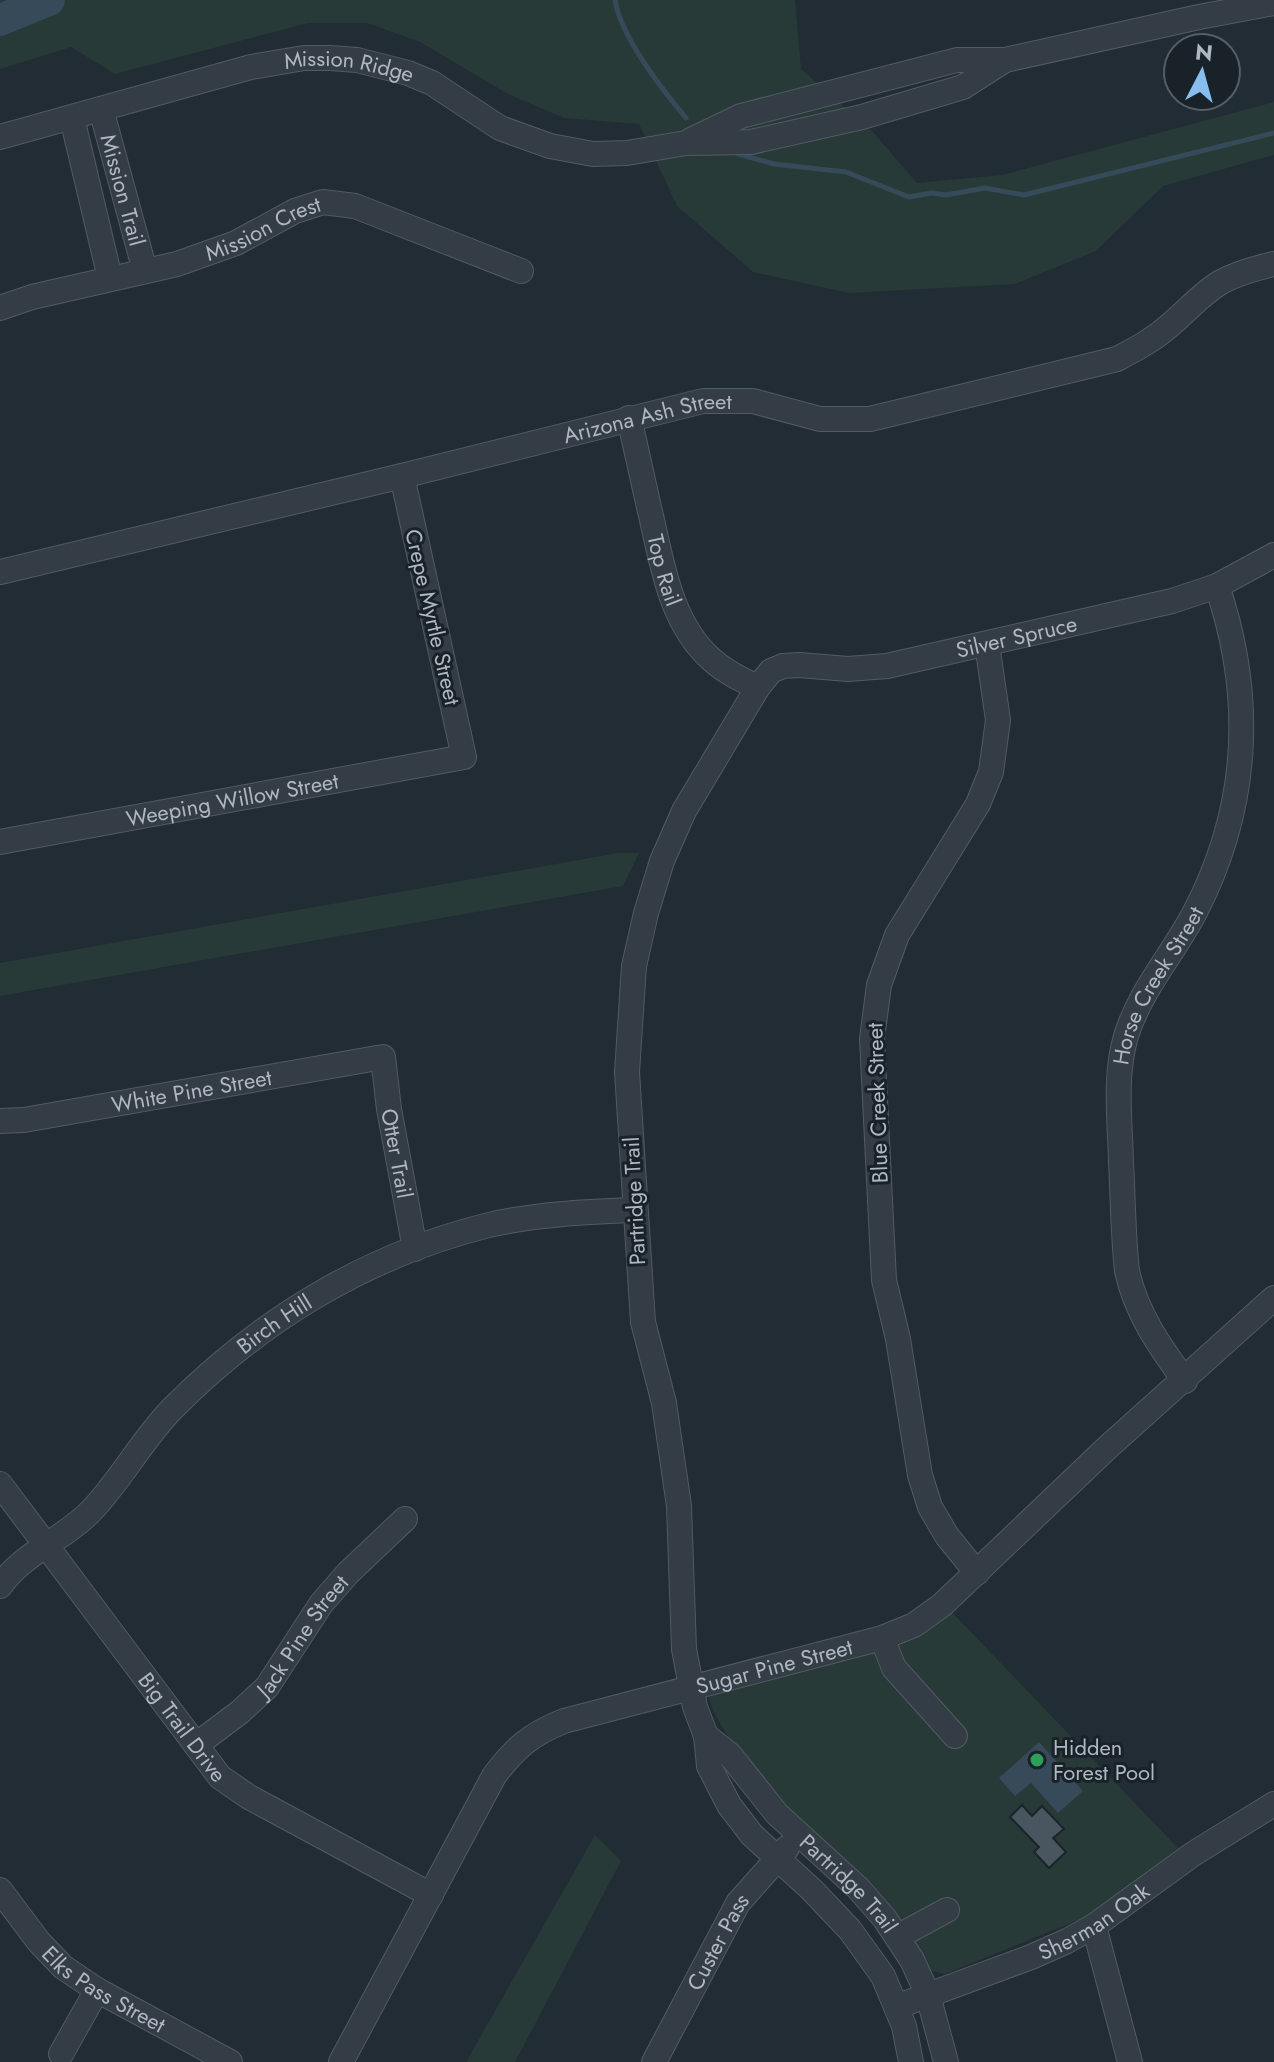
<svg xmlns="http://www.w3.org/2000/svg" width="1274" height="2062" font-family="Jost,sans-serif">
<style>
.green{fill:#273a37}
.water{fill:#364a5a}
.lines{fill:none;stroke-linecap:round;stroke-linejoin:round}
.stream{stroke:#364a5a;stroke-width:5}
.river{stroke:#364a5a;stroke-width:32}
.building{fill:#495660;stroke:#1b242b;stroke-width:2}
.minor-casing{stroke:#515b63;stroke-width:26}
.minor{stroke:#343d45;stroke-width:24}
.leisure-dot{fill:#2e9e5b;stroke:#1a2229;stroke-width:3}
.labels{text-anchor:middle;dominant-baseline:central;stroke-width:6;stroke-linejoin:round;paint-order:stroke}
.street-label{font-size:22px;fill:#aeb8c2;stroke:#1a2229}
.poi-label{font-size:22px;fill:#aeb8c2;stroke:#1a2229;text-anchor:start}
</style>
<rect width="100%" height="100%" fill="#212c34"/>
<!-- green -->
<path class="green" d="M0 0H795L801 69 872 131 917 183 1002 175 1274 102V155L1163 186 1096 251 1015 284 849 293 753 272 677 206 639 124 564 118 508 94 420 42 367 23H308L115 74 71 47 0 69Z
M618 853H639L623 886 0 996V963Z
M948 1608 1178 1848 1104 1906 1081 1919 945 1974 929 1970C910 1938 891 1904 865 1878 845 1857 819 1843 799 1823 772 1797 718 1733 709 1698L712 1692Z
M595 1835 621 1861 515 2062H466Z"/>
<!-- water -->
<path class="water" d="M1039 1742 1083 1791 1058 1813 1031 1783 1015 1796 999 1778Z"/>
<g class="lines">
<!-- stream -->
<path class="stream" d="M615 0C621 37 661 88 686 118
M738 154 774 164 846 172 909 197 931 193 946 195 985 188 1024 195 1274 133"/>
<!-- river -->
<path class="river" d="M0 20 49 0"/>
</g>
<!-- building -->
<path class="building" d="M1022 1805 1032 1816 1042 1806 1064 1829 1053 1838 1066 1852 1049 1868 1034 1852 1039 1847 1010 1817Z"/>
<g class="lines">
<defs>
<g id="minor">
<path id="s1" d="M101 109 145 271"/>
<path d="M72 118 110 278"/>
<path id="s2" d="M0 137 251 67 304 58H330L357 60 408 73 432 83 500 128 550 146 593 154 627 153 686 143 751 142 862 117 963 87 1005 60"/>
<path d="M691 140 741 116 957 60H1005L1199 17 1274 3"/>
<path id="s3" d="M0 308 32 297 177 264 236 243 295 211 323 202 355 206 521 271"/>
<path id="s4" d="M629 418C637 452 644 486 652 520 663 569 672 624 711 659 725 672 741 680 758 687"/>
<path id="s5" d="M0 572 402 476 703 401H753L820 419H870L1117 359C1136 349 1153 340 1169 326 1187 311 1201 294 1221 282 1238 273 1256 268 1274 264"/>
<path id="s6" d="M0 842 464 757 402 476"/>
<path id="s7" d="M0 1121 24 1120 383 1057 389 1109 415 1249"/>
<path id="s8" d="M1185 1381C1160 1347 1136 1313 1127 1271 1123 1235 1123 1198 1121 1162 1120 1119 1114 1078 1126 1036 1140 991 1172 955 1194 914 1249 809 1255 698 1217 586"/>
<path id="s9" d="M0 1484 220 1777 249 1797 431 1895"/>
<path d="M977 1573 947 1536 930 1507 920 1475 898 1339 884 1280 872 1039 879 985 897 935 978 804 991 772 998 720 987 644"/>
<path id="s10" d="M0 1586C24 1552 65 1539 93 1509 122 1478 142 1440 172 1409 260 1320 367 1255 489 1225 536 1214 586 1212 634 1210"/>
<path d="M882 1638 894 1668 955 1736"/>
<path id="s11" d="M706 1736 730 1755 777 1814 858 1888 885 1919 912 1960 928 1995 946 2062"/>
<path id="s12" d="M196 1745 240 1712 267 1687 321 1604 348 1573 405 1519"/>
<path id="s13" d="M0 1890 39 1942 63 1967 97 1990 230 2062"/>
<path d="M1094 1926 1130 2062"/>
<path d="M897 1937 947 1910"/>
<path id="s14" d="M896 2007 1031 1957 1067 1941 1094 1926 1193 1854 1274 1804"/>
<path d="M61 2054 97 1990"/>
<path id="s15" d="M341 2062 494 1776C515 1748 531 1734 564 1721L882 1638 914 1625 942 1605 1108 1447 1274 1298"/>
<path id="s16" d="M654 2062 738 1903 787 1848"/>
<path id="s17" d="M911 2062 904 2026 883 1976 850 1930 812 1890 752 1835 729 1805 709 1766 706 1736 695 1707 684 1649 679 1506 664 1403 643 1322 627 1072 634 966 646 913 662 861 684 811 758 687 771 671 783 666 799 665 848 669 887 666 1172 601 1217 586 1274 555"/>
</g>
</defs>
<!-- minor casing -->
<use href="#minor" class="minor-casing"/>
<!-- minor -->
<use href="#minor" class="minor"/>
</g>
<!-- markers -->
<circle class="leisure-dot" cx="1037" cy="1760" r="8"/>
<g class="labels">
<!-- street labels -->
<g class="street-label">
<text stroke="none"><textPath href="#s2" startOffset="360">Mission Ridge</textPath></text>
<text stroke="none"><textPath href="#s1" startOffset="84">Mission Trail</textPath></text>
<text stroke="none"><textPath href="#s3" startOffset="276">Mission Crest</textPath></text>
<text stroke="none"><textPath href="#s5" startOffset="666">Arizona Ash Street</textPath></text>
<text stroke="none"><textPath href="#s4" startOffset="156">Top Rail</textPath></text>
<text transform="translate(433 617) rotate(77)">Crepe Myrtle Street</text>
<text stroke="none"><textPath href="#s17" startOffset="1752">Silver Spruce</textPath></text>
<text stroke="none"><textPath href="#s6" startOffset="236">Weeping Willow Street</textPath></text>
<text stroke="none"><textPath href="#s8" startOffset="420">Horse Creek Street</textPath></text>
<text stroke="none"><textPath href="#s7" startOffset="194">White Pine Street</textPath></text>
<text transform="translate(877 1103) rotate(-92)">Blue Creek Street</text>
<text stroke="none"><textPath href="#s7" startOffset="486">Otter Trail</textPath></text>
<text transform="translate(634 1201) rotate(-93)">Partridge Trail</text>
<text stroke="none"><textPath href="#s10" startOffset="382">Birch Hill</textPath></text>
<text stroke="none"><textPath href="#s12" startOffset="154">Jack Pine Street</textPath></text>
<text stroke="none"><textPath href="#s15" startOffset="632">Sugar Pine Street</textPath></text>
<text stroke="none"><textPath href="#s9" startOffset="304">Big Trail Drive</textPath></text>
<text stroke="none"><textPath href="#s11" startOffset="206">Partridge Trail</textPath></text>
<text stroke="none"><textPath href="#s14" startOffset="216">Sherman Oak</textPath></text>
<text stroke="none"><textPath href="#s16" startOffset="136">Custer Pass</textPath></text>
<text stroke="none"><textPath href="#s13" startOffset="146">Elks Pass Street</textPath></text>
</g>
<!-- poi labels -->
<g class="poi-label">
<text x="1053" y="1747">Hidden<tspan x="1053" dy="25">Forest Pool</tspan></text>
</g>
</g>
<!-- north arrow -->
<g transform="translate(1202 72) rotate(6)"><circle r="38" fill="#1a2229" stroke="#555e66" stroke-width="2"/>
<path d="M0-6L14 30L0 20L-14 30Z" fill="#87beee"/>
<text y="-12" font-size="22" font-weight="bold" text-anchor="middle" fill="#aeb8c2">N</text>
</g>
</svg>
